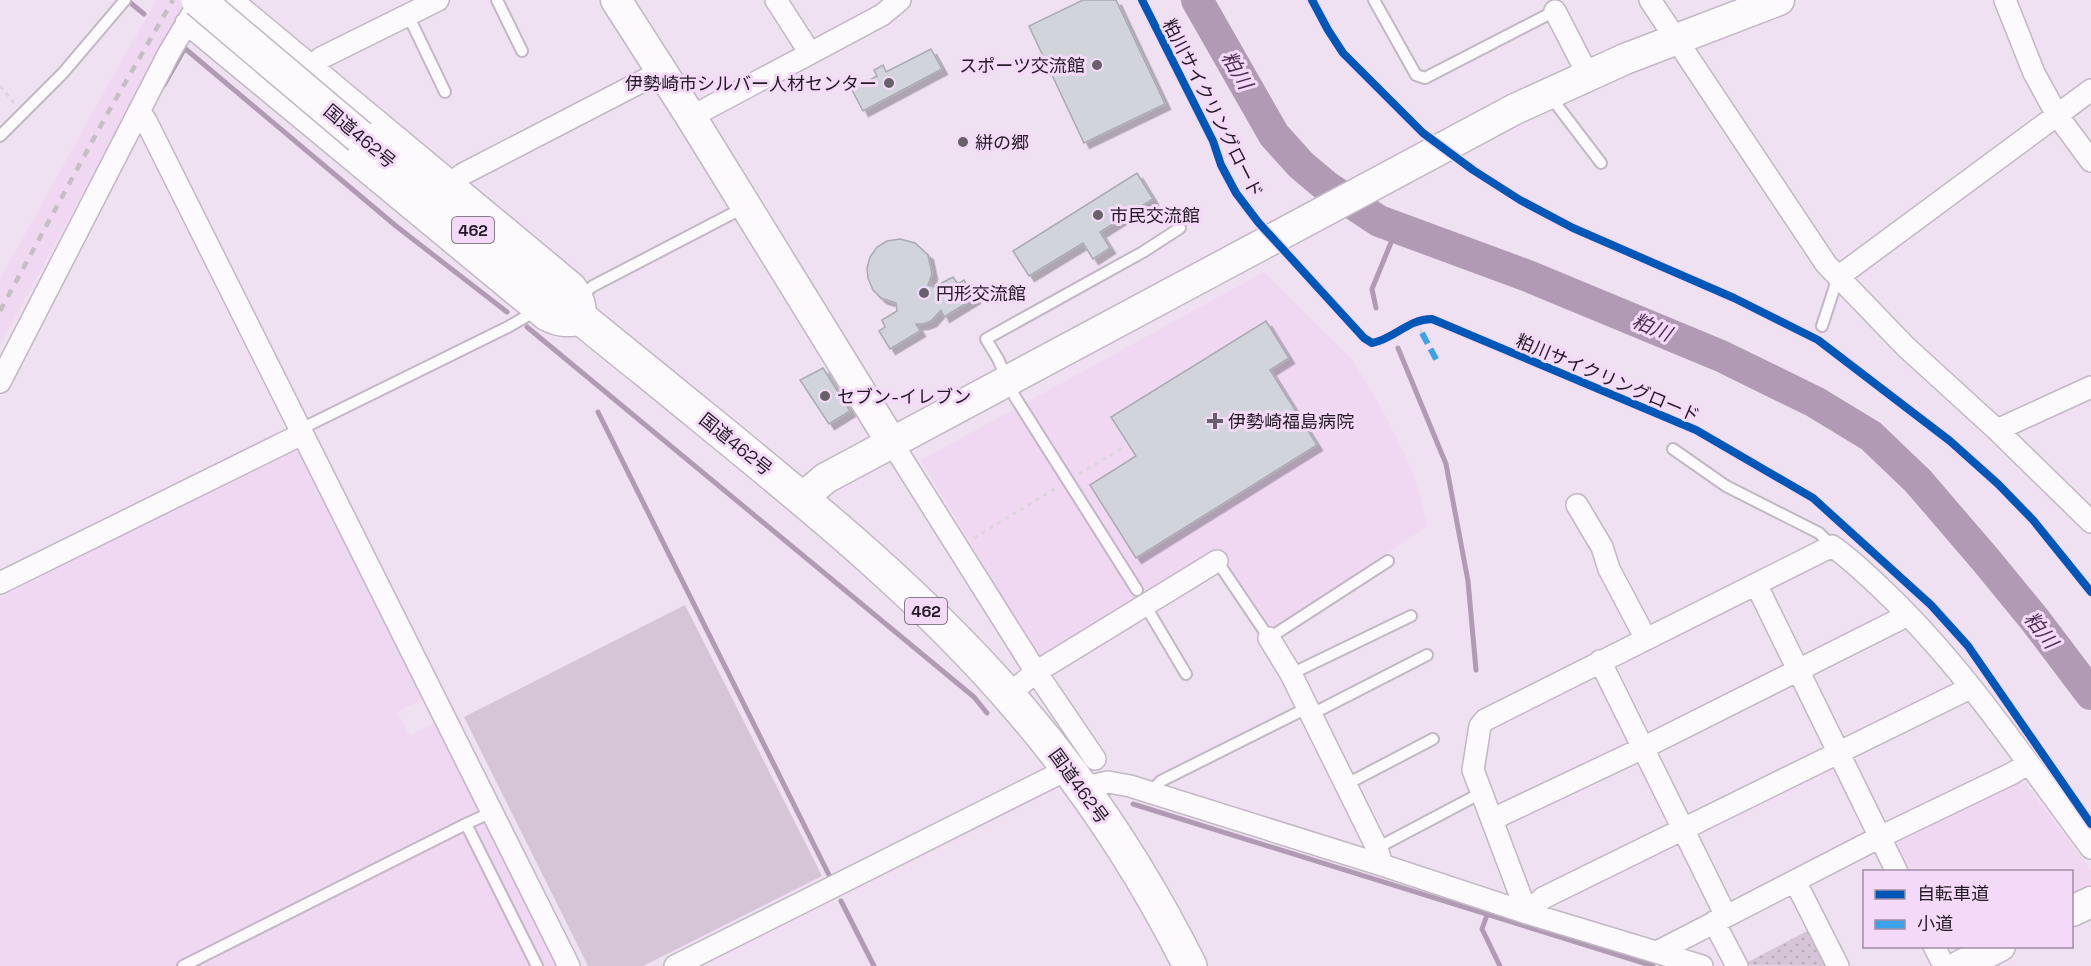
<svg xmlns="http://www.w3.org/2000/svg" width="2091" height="966" font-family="'Space Grotesk','Noto Sans JP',sans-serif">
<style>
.built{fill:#f0d8f3}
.park{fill:url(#park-dots)}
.pitch{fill:#d5c5d7}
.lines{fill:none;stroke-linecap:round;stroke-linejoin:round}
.stream{stroke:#b19ab4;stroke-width:5}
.river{stroke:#b19ab4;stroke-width:32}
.building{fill:#d1d4da;stroke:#a9abb2;stroke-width:1.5;filter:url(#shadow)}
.lane-casing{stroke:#c2b7c4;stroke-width:14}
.street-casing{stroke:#c2b7c4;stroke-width:24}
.secondary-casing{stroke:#c2b7c4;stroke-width:33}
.highway-casing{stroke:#c2b7c4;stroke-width:36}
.path{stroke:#dbd6db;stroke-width:3;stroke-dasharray:4.5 4.5;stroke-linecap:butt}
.lane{stroke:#fdfafd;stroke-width:10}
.street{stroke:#fdfafd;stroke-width:21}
.secondary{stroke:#fdfafd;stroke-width:30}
.highway{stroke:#fdfafd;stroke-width:33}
.rail{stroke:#c3bfc3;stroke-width:4.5;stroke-dasharray:8 8;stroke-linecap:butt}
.highway-bridge-casing{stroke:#c2b7c4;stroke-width:36;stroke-linecap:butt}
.highway-bridge{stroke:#fdfafd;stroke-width:33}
.quiet{stroke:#3ea2eb;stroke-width:6;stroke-dasharray:12 6;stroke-linecap:butt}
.cycleway-casing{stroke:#f4daf8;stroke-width:11}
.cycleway{stroke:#0057b8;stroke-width:8}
.poi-dot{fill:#6a606c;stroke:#f4daf8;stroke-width:2}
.labels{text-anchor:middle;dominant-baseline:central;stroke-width:6;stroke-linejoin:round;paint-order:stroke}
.shield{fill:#f4daf8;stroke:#625464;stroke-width:1.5}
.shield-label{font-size:16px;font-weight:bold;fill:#231a25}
.poi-label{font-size:18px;fill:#231a25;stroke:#f4daf8;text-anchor:start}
.street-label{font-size:18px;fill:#231a25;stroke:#f4daf8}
.water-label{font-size:20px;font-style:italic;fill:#512e57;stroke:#f4daf8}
</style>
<defs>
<pattern id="park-dots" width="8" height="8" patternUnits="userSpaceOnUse" patternTransform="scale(1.5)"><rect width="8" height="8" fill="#d5c5d7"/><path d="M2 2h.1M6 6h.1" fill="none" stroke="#b7a9b8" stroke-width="1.8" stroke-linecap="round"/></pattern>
<filter id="shadow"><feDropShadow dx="5.5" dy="5.5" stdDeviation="0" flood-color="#0004"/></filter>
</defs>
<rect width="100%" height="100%" fill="#efe1f1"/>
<!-- built -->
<path class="built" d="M157 0H191L160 51 0 345V279L120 63Z
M1264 272 1352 359 1382 409 1407 459 1419 491 1427 526 1273 629 1217 551 1039 659 921 460Z
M290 450 300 451 424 699 397 712 410 736 436 722 557 966H0V598Z
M2013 781 2026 785 2091 870V890L2072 900V872L1904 871 1893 850 1899 836Z"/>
<!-- park -->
<path class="park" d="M1811 929 1831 966 1742 965Z"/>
<!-- pitch -->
<path class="pitch" d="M685 605 822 876 643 966H588L464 717Z"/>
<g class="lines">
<!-- stream -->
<path class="stream" d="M127 0 144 14
M182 46 396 226 507 312
M164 85 185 48
M1376 308 1372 289 1397 228
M527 327 974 697 987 713
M1398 348 1446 464 1468 581 1476 670
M598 412 829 875
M1133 804 1653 966
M841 901 874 966
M1487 915 1482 929 1500 966"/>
<!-- river -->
<path class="river" d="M1197 0 1274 135 1301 165 1326 186 1379 221 1528 276 1721 356 1815 402 1871 436 1918 481 1985 559 2035 620 2091 694"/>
</g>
<!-- building -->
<path class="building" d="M1083 0H1116L1165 104 1084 143 1029 26Z
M931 49 942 69 863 111 852 90 877 76 874 70 883 65 886 72Z
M1137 173 1153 199 1100 232 1110 248 1093 259 1083 243 1029 276 1013 251Z
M900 239 915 243 928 255 932 274 928 285 934 287 953 277 958 284 964 280 975 298 944 317 941 310 931 321 923 324H916L920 331 890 349 879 331 885 327 882 320 897 311 896 303 881 298 873 290 868 278 867 268 870 257 877 247 887 241Z
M1266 321 1289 358 1270 370 1317 445 1136 558 1090 485 1136 456 1111 417Z
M823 368 850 411 829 424 800 380Z"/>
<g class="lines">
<defs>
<path id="lane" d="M497 0 522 51
M1374 0 1416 75 1425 78 1555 11
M408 15 445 92
M1550 96 1601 163
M0 136 63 73 125 0
M582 295 593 286 743 208
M1822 326 1838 277
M302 434 309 425 508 327 534 312
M1673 449 1726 486 1819 533 1832 546
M1217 561 1269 638 1388 561
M1137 590 1015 397 998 359 986 339 1143 252 1180 228
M1145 605 1186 674
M1291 674 1411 616
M1310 715 1427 655
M1345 785 1433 739
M1150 792 1161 781 1307 708
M466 824 492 812
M1377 848 1481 793
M183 966 466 824 537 966"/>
<path id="street" d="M776 0 810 53
M1650 0 1826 264 1906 347 1997 430 2091 522
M2005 0 2034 73 2057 115 2091 161
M1555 11 1588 75
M186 23 544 319C559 327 569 327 586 323 586 307 584 296 574 284L232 0
M312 67 321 58 438 0
M139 111 146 121 569 966
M691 117 882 15 900 0
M453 182 463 174 662 71
M1838 277 2091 90
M0 382 169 53 194 11
M1997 430 2091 387
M892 443 1036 672 1095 759
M1577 505 1602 547 1609 569 1646 639
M0 583 302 434
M1756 584 1897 872
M1269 638 1291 674 1377 848 1382 865
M1600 661 1726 916
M1970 688 1543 898 1527 913 1473 770 1480 726 1485 720 1832 546C1851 559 1867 575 1884 591 1964 667 2025 760 2091 848
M1008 695 1036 672 1217 561
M1082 788 1108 782 1130 786 1382 865 1527 913 1702 966
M1493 819 1643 748 1898 620 1907 614
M1795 881 1838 966
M1714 922 1737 966
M1934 946 1944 966
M1657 952 1880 837 2013 773 2027 764
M675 966 1068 769"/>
<path id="secondary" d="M616 0 691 117 892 443
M802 498 826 478 1515 109 1625 59 1779 0
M2072 911 2091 902
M1960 966 2000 946"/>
<path id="highway" d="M360 137C456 216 553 296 650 374 778 479 912 582 1020 709 1087 787 1144 874 1190 966"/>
</defs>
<!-- lane casing -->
<use href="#lane" class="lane-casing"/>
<!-- street casing -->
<use href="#street" class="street-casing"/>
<!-- secondary casing -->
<use href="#secondary" class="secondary-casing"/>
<!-- highway casing -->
<use href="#highway" class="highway-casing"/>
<!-- path -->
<path class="path" d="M0 86 14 103
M1416 321 1422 333
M1079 474 1124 447
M974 538 1056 488"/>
<!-- lane -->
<use href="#lane" class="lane"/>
<!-- street -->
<use href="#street" class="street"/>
<!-- secondary -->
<use href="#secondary" class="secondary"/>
<!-- highway -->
<use href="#highway" class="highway"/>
<!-- rail -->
<path class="rail" d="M0 311 106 116 173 0"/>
<defs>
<path id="highway-bridge" d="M198 0 360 137"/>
</defs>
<!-- highway-bridge casing -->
<use href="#highway-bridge" class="highway-bridge-casing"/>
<!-- highway-bridge -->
<use href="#highway-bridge" class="highway-bridge"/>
<!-- quiet -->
<path class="quiet" d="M1422 333 1437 361"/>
<defs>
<path id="cycleway" d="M1142 0 1213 141 1221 165 1236 193 1258 222 1364 338 1372 343C1394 339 1408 319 1432 319L1696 430 1813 498 1931 605 1968 646 2091 824
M1312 0 1328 30 1343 53 1423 133 1473 170 1520 200 1573 228 1734 298 1818 340 1950 441 1998 484 2033 520 2091 592"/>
</defs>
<!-- cycleway casing -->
<use href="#cycleway" class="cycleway-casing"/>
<!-- cycleway -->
<use href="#cycleway" class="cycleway"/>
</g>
<!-- markers -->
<g class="poi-dot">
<circle cx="1097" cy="65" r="6"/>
<circle cx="889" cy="83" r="6"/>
<circle cx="963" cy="142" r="6"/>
<circle cx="1098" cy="215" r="6"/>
<circle cx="924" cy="293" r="6"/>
<circle cx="825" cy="396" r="6"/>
<path d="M1212 412h6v6h6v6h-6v6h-6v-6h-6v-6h6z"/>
</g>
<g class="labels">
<!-- shield labels -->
<g class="shield">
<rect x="452" y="217" width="42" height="26" rx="4.5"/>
<rect x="905" y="598" width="42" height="26" rx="4.5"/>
</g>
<g class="shield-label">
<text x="473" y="230">462</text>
<text x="926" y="611">462</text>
</g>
<!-- poi labels -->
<g class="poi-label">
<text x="1085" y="65" text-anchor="end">スポーツ交流館</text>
<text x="877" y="83" text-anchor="end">伊勢崎市シルバー人材センター</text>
<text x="975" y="142">絣の郷</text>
<text x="1110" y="215">市民交流館</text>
<text x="936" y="293">円形交流館</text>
<text x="837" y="396">セブン-イレブン</text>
<text x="1228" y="421">伊勢崎福島病院</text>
</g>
<!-- street labels -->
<g class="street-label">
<text transform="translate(1213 108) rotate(63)">粕川サイクリングロード</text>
<text transform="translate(360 136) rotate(40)">国道462号</text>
<text transform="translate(1608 378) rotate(23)">粕川サイクリングロード</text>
<text transform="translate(736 444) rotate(39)">国道462号</text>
<text transform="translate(1079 786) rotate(54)">国道462号</text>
</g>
<!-- water labels -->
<g class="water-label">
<text transform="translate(1237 70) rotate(60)">粕川</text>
<text transform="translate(1652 327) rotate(23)">粕川</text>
<text transform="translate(2041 630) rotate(52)">粕川</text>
</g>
</g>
<!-- legend -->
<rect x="1863" y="870" width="210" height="78" fill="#f4daf8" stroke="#a08da4" stroke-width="1.5"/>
<rect x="1875" y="890" width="30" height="9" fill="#0057b8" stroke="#a08da4" stroke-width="1.5"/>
<text x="1917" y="900" font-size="18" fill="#231a25">自転車道</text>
<rect x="1875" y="920" width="30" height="9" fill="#3ea2eb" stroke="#a08da4" stroke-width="1.5"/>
<text x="1917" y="930" font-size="18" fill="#231a25">小道</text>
</svg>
